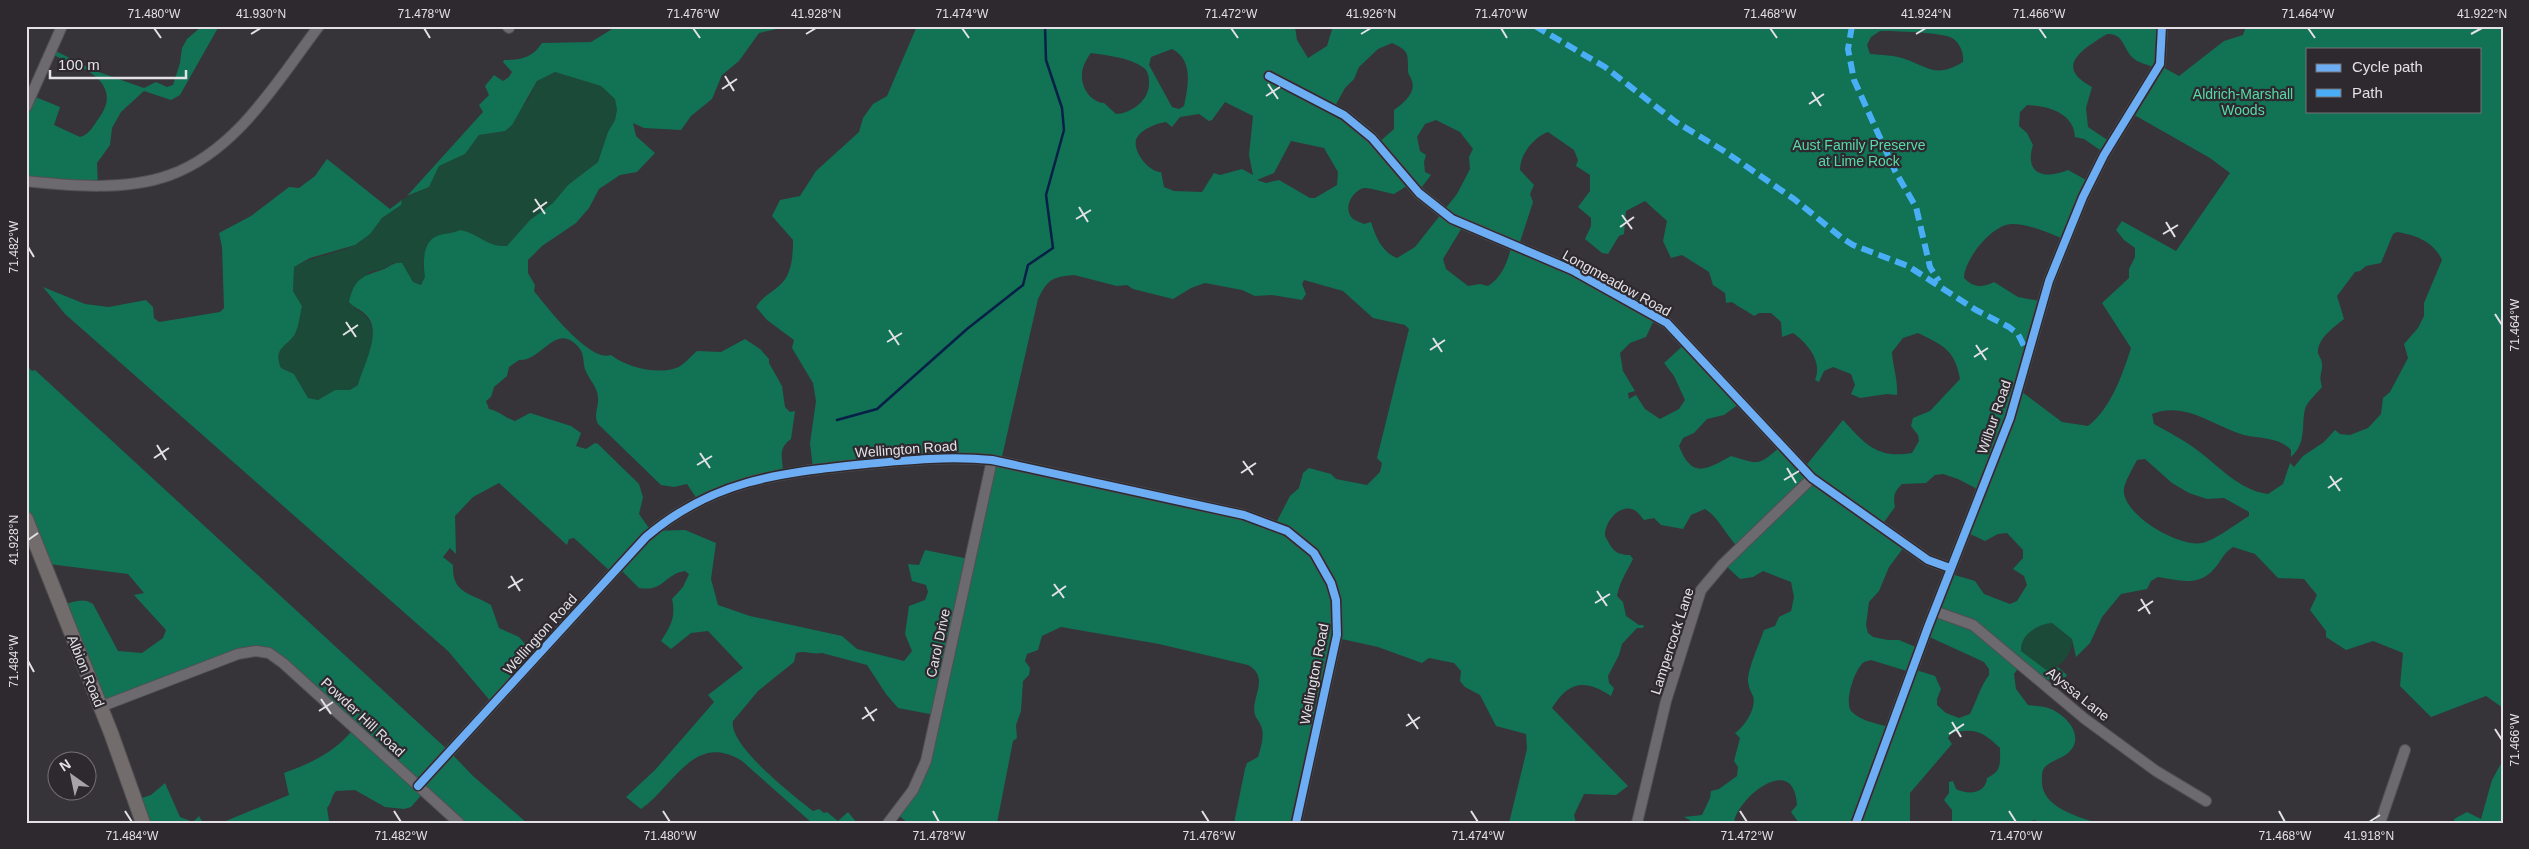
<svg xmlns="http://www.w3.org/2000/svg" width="2529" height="849" font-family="Helvetica,sans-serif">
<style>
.green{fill:#1b4a38}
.forest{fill:#117254;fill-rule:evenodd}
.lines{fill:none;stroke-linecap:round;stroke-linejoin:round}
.stream{stroke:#082047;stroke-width:2.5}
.minor-casing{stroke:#525053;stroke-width:12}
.major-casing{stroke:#525053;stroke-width:16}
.minor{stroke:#6c6a6e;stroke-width:10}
.major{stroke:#726c6d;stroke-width:14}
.quiet{stroke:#49aef6;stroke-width:6;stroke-dasharray:12 6;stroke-linecap:butt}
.cycleway-casing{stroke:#2d292f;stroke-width:11}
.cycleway{stroke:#6dadf4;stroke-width:8}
.ticks{fill:none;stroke:#e3e1e5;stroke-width:2}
.labels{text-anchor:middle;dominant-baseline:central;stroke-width:4.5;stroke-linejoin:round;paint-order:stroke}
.park-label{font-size:14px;fill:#57daa7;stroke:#2d292f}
.street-label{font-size:14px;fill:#e3e1e5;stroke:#2d292f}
.neatline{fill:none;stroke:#e3e1e5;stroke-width:2}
.ticks-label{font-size:12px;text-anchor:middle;fill:#e3e1e5}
</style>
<rect width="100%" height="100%" fill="#363438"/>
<!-- green -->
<path class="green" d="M555 72 601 86 615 99 617 110 615 120 608 132 598 162 568 185 553 203 530 220 507 246C483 248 482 235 460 230L452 234 436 237 423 263 425 277 421 285 413 282 395 262 383 269 369 272 354 308C389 326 366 357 358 385L350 390H335L318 400 308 398 294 374 281 368C272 348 288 346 295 334 299 326 300 314 302 306L293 291 294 267C313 256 338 254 356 244 368 237 373 225 384 217 391 211 400 208 403 199L429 187 439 166 465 154 479 135 505 131 529 98 537 81Z
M2052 623 2072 639C2073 655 2061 667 2046 671L2021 651C2020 635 2037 624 2052 623Z"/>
<!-- forest -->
<path class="forest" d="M202 26H219L180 95 171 100 144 91 121 112 112 128 110 145 97 163 98 186 26 181V105L33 96 60 107 54 125 80 137C90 134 93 126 99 118 126 81 77 64 50 54L52 49 93 70 144 88 156 82 167 87 173 85 180 63 182 48 187 39Z
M617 26H778L777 29 759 33 739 61 722 75 712 99 691 116 681 130 644 128 633 123 636 136 655 153 637 172 620 175 599 189 589 208 576 223 542 246 528 260V273L535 285 534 291C546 306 590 363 611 355 626 367 657 375 676 368 683 366 691 356 697 351L721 352 745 339 760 349 769 359V363L782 386 785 407 790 412 795 411 791 439C777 449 783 458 783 474L697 499 687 484 674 487 661 485 598 424C593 414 599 408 598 397 597 386 589 380 585 369 582 358 586 352 573 342 554 327 539 362 519 360L509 367 507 376 494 387 491 397 486 401 489 409C499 411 505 418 515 421L530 413 571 426 581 433 576 446 586 449 595 443 598 444 639 484 643 497 639 514 651 531 685 530 716 543 711 579 718 605 750 616 842 636 857 649 904 661 912 651 905 634 909 606 925 600 928 592 926 585 912 581 908 564 919 565 925 550 969 559 990 461 813 469 810 443 816 401 813 383 792 348 794 340 767 320 756 307C762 297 771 293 780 285 792 275 793 255 793 240L772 216 780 200 800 196 816 171 859 132 863 118 873 104 887 96 917 26H1293L1295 27 1297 40 1308 58 1327 46 1333 26H2161L2159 65 2179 76 2224 41 2243 35 2246 26H2503V708L2486 696 2431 717 2400 686 2403 653 2373 641 2346 650 2326 637V631L2310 610 2317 595 2304 579 2278 578 2255 554 2233 547C2223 553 2221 562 2213 570 2198 587 2177 580 2158 577L2151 581 2147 589 2121 594 2102 617 2090 643 2076 657 2072 639 2052 623C2037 624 2020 635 2021 651L2046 670 2058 667 2067 675 2060 686 2030 670H2017L2014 674 2016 689 2028 705C2035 706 2044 706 2051 709 2067 716 2086 737 2068 753 2061 759 2051 761 2045 767 2042 770 2042 775 2042 778 2039 807 2077 816 2097 823H2039L2035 820 2022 823H1952V810L1944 800 1949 793V782L1953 781 1956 789C1968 795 1986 794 1987 778 2002 771 2000 764 2000 748 1982 731 1975 728 1951 733L1948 738 1952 744 1910 793V823H1799L1791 812 1797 805C1794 751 1736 799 1734 823H1695L1684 817 1702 815 1710 798 1711 791 1719 789 1737 776 1738 767 1734 761 1740 738 1735 733C1744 727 1757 708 1753 696 1750 690 1748 686 1748 678 1750 663 1759 645 1764 630L1775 626 1779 617 1791 611 1794 597 1791 582 1763 571 1753 577 1740 579 1723 563 1738 547C1726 536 1719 517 1705 509L1691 515 1683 529 1661 525 1654 518 1644 520C1642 518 1639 513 1636 511 1621 501 1604 522 1605 536 1612 549 1615 555 1630 555L1633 559C1627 571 1620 581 1617 596L1623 602 1626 616 1639 625H1644L1643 628H1637L1622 644 1619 655 1608 676 1609 683 1614 688 1611 696C1584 678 1568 682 1552 708L1628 786 1616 795 1584 794 1574 815 1576 823H1509L1527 749 1526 734 1496 726 1480 695 1465 687 1460 681 1461 671 1454 663 1429 658 1422 663 1378 647 1337 638 1295 823H1234L1245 769 1247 763 1258 757C1261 747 1265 735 1261 726 1260 722 1256 719 1255 715 1250 698 1271 678 1248 665L1159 644 1061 627 1042 636 1038 650 1027 654 1025 661 1030 668 1029 675 1023 681 1021 711 1016 725 1017 738 1013 741 997 823H908L898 815 914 786 935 715 898 708 886 694 867 665 822 653C813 655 805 650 796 653L794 662 758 691 733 721C728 745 794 796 813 811L819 809 824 813 827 812 838 821 848 812 857 823H812L742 761C694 731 674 786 641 809L626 797 655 770 714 702 708 695 743 668 708 631 691 633 671 649 661 641C671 626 676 617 672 599L683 587 689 574 685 571C664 574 665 592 639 588L618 567 611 572 574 538 569 539 567 545 499 483 473 497 455 516 456 554 450 548 443 557 453 565C452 594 469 592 491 605L499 628 519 637 535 655 492 703 448 651 65 314 43 287 85 304 109 307 146 300 153 307 154 318 159 322 220 312 224 308 222 247 219 233 251 216 289 187 299 188 315 176 327 159 390 209 402 200 401 205 382 218 370 234 355 245 310 258 294 267 293 291 302 306C300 314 299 326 295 334 288 346 272 348 281 368L294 374 308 398 318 400 335 390H350L358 385C363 366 384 330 365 314 360 309 354 308 349 302 355 277 362 277 384 269 391 266 394 262 402 263L413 282 421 285 425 277C423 264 422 242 437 236 445 233 452 234 460 230 481 234 485 247 507 246L530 220 553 203 568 185 598 162 608 132 615 120 617 110 615 99 601 86 555 72 537 81 512 125 505 131 479 135 465 154 439 166 429 187 407 196 483 112 479 105 489 95 485 86 494 75 503 81 509 77 512 72 503 62 504 60C521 60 532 58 542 43L591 42ZM1880 31C1892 31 1942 32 1952 38 1960 43 1964 53 1963 62 1936 78 1930 68 1905 59 1895 55 1881 55 1870 54L1867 45 1871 37ZM2107 34C2124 33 2123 49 2133 58 2138 63 2149 65 2156 68L2129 112 2210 158 2230 173 2176 251 2122 221 2116 230 2124 240 2135 248V257L2129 269V278L2102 303 2131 348C2122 376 2111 408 2088 426L2062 422 2018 389 2040 301 2018 297 1994 282C1982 288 1974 288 1964 278 1964 260 1992 224 2012 224 2030 224 2048 233 2064 239L2088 181 2068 170C2044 180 2024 174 2033 145L2027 133 2019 126 2020 112 2027 105C2048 106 2074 113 2075 137L2084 139 2103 152 2109 141 2088 127 2086 108 2092 87C2052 66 2085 48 2107 34ZM1392 43C1409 51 1408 53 1408 71 1408 74 1411 78 1412 81 1416 93 1403 104 1394 110V129L1377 144 1334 108 1345 88 1354 79 1359 67 1378 49ZM1172 49C1194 60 1188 87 1184 106L1179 109 1172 107 1149 65 1151 57ZM2308 49H2480V111H2308ZM1091 53C1109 56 1129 57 1144 68 1148 71 1149 77 1149 82 1150 99 1133 113 1116 114L1104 103C1091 102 1081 88 1082 74 1082 67 1087 58 1091 53ZM1225 102 1253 116 1249 155 1253 175 1242 169 1220 175 1214 173 1202 192 1174 191 1164 187 1161 172C1149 172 1133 152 1136 140 1139 130 1157 123 1166 122L1172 127 1180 117 1199 114 1209 121 1212 120ZM1436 120 1460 132 1473 149 1469 157 1470 169 1457 194 1415 247 1397 258C1382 252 1376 238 1371 222L1364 224C1360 222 1356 221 1353 219 1342 209 1352 191 1364 188 1367 187 1389 193 1394 194L1410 184 1418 192 1431 175 1425 172 1424 162 1426 155 1420 151 1417 137 1425 124ZM1548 132 1574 150 1578 160 1576 166 1590 175V191L1578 207 1591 218V226L1585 239 1602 253 1608 254 1619 236 1624 234 1626 211 1645 201 1667 221 1663 241 1671 258 1682 255 1709 272 1713 285 1725 293 1726 303 1732 302C1740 308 1746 310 1754 316L1759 313H1771L1781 322 1782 337 1793 333C1807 343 1823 361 1815 380L1819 382 1824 371 1833 367 1851 374 1855 385 1851 394 1860 398 1887 394 1897 395C1898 379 1893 368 1892 352L1903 338 1918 333C1943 345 1955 350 1960 379L1930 411 1913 418 1911 426 1918 435 1919 441 1912 453C1877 459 1865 444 1843 420L1804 468 1780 447C1757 467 1759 464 1731 456 1707 469 1692 480 1679 446L1683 438 1694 433 1707 419 1724 415 1739 404 1687 342 1664 363 1674 376 1685 400 1679 409 1660 419 1645 409 1636 395 1629 399 1628 393 1635 391 1623 371 1620 353 1630 343 1646 337 1654 320 1519 245 1533 202 1530 194 1534 185 1520 170C1520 154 1534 137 1548 132ZM1291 141 1324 148 1338 172 1337 185 1315 198H1310L1279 180 1266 183 1257 180 1274 173ZM1463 226 1512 244C1508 260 1503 277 1488 286L1480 284 1468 286 1446 269 1443 259ZM2397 232C2416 235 2434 242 2442 260L2424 303V316L2418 328 2404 344 2408 358 2390 392 2383 398 2381 414 2368 428 2350 435 2340 434 2335 430 2324 442 2303 456 2294 467 2290 463 2283 484 2268 494C2239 490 2220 467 2197 450 2184 440 2168 432 2154 424L2152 414C2186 401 2213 426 2244 435 2261 439 2279 437 2291 450V457C2307 442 2301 426 2305 409 2307 402 2317 393 2322 387 2318 373 2323 373 2322 364 2322 360 2319 356 2318 353 2317 339 2334 327 2344 319L2337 296 2355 272 2360 271 2366 266 2381 263 2393 234ZM1074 275 1117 286 1127 285 1133 289 1173 299 1191 288 1205 283 1242 290 1255 296 1272 295 1302 300 1306 294 1302 284 1304 280 1343 291 1373 318 1405 325 1409 329 1377 458 1382 463 1380 472 1367 485 1336 479 1331 474 1309 468 1303 473 1299 488 1290 496 1276 523 1001 461 1038 299C1048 279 1052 277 1074 275ZM2145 459 2172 483 2189 493 2207 499 2224 498 2249 512V516C2237 523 2214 541 2202 543 2180 548 2120 514 2124 488 2126 479 2133 468 2137 460ZM1943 474 1958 479 1981 491 1966 532 1985 541 1998 534 2007 533 2023 550V558L2013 569 2024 576 2027 585 2017 601 2010 604 1984 594 1975 581 1948 573 1925 635 1984 662 1989 669V675C1980 687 1977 700 1970 714L1959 718 1946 713 1937 705V699L1941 689 1935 676 1913 669 1918 648 1899 640H1888L1873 637 1868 633 1866 625 1869 602 1879 591 1889 567 1904 547 1879 529 1895 507C1893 496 1894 492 1902 484L1926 483 1935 475ZM1871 660 1910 672 1888 727C1876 723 1861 721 1852 712 1843 704 1855 668 1864 662 1866 661 1869 661 1871 660Z
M26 365 32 371 35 370 450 752 473 776 527 823H458L424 792 411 807 404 809 385 807 355 790 336 791C331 796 332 803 327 808L329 821 325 823H221L289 795 284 773C311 763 333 753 352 731L280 661 252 650 104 704 63 605C73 602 84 597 93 604L118 651 142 653 163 638 166 630 134 595 144 593 128 574 49 564 26 521Z
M2503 760V823H2455L2454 819 2467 812 2481 819 2492 780Z
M165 783 180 817 193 822 199 816 203 823H143L135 800 151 795Z"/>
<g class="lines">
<!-- stream -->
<path class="stream" d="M837 420 877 409 967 329 1023 285 1028 265 1053 248 1046 195 1064 130 1062 108 1046 60 1045 26"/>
<defs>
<path id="minor" d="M507 26 509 28
M1269 76 1344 115 1372 138 1419 193 1452 219 1572 270 1667 323 1812 478 1928 560 1950 568
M26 107 62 26
M26 181C72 186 126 191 170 175 237 151 278 80 319 26
M1934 611 1973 625 2085 719 2156 771 2206 801
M100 707 238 654 256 651 269 653 283 663 459 823
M418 786 646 537C714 479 781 473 866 464 908 460 949 456 992 460L1244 515 1287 531 1314 553 1331 583 1336 600 1337 635 1296 823
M888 823 913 790 926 761 992 460
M1637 823 1666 701 1701 590 1723 564 1812 478
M1856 823 1928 627 2010 418 2049 281 2083 197 2104 155 2160 64 2162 26
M2380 823 2405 750"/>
<path id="major" d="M26 519 111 733 143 823"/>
</defs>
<!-- minor casing -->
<use href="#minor" class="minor-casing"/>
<!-- major casing -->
<use href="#major" class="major-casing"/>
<!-- minor -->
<use href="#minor" class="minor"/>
<!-- major -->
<use href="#major" class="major"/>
<!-- quiet -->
<path class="quiet" d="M1535 26 1605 67 1676 122 1724 151 1794 199 1842 238 1853 245 1908 266 1976 310 2009 327 2018 334 2027 352
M1852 26 1848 49 1854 80 1895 171 1916 207 1930 267 1939 281"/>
<defs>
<path id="cycleway" d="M1269 76 1344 115 1372 138 1419 193 1452 219 1572 270 1667 323 1812 478 1928 560 1950 568
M418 786 646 537C714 479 781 473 866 464 908 460 949 456 992 460L1244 515 1287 531 1314 553 1331 583 1336 600 1337 635 1296 823
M1856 823 1928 627 2010 418 2049 281 2083 197 2104 155 2160 64 2162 26"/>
</defs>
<!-- cycleway casing -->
<use href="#cycleway" class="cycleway-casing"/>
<!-- cycleway -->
<use href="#cycleway" class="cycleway"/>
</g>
<!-- ticks -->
<path class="ticks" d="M154 28 161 38M424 28 430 38M693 28 700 38M962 28 969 38M1231 28 1238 38M1501 28 1507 38M1770 28 1777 38M2039 28 2046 38M2308 28 2315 38M251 34 261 28M806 34 816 28M1361 34 1371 28M1916 34 1926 28M2471 34 2482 28M725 76 734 91M1268 84 1278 99M722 89 737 79M1812 92 1821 106M1266 96 1280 87M1809 104 1824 94M535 199 545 214M1079 207 1088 222M533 212 547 202M1622 215 1632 229M1076 219 1091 210M2166 222 2175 237M1620 227 1634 217M2163 234 2178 225M28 247 34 257M2495 314 2502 325M346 322 356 337M889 330 899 345M343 335 358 325M1433 338 1442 352M887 342 902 333M1976 345 1986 360M1430 350 1445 340M1974 357 1988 348M157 445 166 460M700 453 710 468M154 458 169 448M1243 461 1253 475M697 465 712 456M1787 468 1796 483M1241 473 1256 463M2330 476 2340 491M1784 480 1799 471M2328 488 2342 478M28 540 38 533M511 576 520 591M1054 584 1064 598M508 588 523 579M1597 591 1607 606M1052 596 1066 586M2141 599 2150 614M1595 603 1610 594M2138 611 2153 601M28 661 34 672M321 699 331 714M865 707 874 721M319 711 333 702M1408 714 1418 729M862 719 877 709M1952 722 1961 737M1406 726 1420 717M2495 729 2502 740M1949 734 1964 724M125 811 132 822M394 811 401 822M663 811 670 822M933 811 939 822M1202 811 1209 822M1471 811 1478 822M1740 811 1747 822M2009 811 2016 822M2279 811 2285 822M2369 822 2380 815"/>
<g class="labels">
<!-- park labels -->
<g class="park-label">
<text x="2243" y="94">Aldrich-Marshall<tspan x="2243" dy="16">Woods</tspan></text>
<text x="1859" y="145">Aust Family Preserve<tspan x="1859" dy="16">at Lime Rock</tspan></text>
</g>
<!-- street labels -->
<g class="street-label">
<text transform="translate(1617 283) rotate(29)">Longmeadow Road</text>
<text transform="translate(1994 417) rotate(-71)">Wilbur Road</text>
<text transform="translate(906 449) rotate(-4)">Wellington Road</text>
<text transform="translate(540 634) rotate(-48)">Wellington Road</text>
<text transform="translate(1672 641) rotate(-72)">Lampercock Lane</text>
<text transform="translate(938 643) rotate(-78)">Carol Drive</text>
<text transform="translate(86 671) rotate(68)">Albion Road</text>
<text transform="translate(1314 674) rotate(-79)">Wellington Road</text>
<text transform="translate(2078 694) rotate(39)">Alyssa Lane</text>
<text transform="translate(363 717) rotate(43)">Powder Hill Road</text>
</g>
</g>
<!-- border -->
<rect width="2529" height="849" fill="none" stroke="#2d292f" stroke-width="55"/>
<!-- legend -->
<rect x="2306" y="48" width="175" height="65" fill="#2d292f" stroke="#767378"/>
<rect x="2316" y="64" width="25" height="8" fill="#6dadf4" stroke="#767378"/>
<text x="2352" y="72" font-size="15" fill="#e3e1e5">Cycle path</text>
<rect x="2316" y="89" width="25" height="8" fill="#49aef6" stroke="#767378"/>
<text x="2352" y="98" font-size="15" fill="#e3e1e5">Path</text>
<!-- north arrow -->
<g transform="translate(72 776) rotate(327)"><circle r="24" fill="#2d292f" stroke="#767378"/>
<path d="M0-4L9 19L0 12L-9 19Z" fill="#a6a4a8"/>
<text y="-8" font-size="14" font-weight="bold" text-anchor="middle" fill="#e3e1e5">N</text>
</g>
<!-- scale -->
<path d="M50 70v8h136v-8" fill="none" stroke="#e3e1e5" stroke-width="2.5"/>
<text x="58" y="70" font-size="15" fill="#e3e1e5" stroke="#2d292f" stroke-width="4" paint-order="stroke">100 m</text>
<rect x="28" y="28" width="2474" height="794" class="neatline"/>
<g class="ticks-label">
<text x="154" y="18">71.480°W</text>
<text x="261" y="18">41.930°N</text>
<text x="424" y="18">71.478°W</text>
<text x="693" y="18">71.476°W</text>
<text x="816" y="18">41.928°N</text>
<text x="962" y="18">71.474°W</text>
<text x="1231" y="18">71.472°W</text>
<text x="1371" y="18">41.926°N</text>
<text x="1501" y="18">71.470°W</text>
<text x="1770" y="18">71.468°W</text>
<text x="1926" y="18">41.924°N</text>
<text x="2039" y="18">71.466°W</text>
<text x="2308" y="18">71.464°W</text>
<text x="2482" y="18">41.922°N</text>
<text transform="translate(14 247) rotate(-90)" y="4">71.482°W</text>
<text transform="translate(2515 325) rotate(-90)" y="4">71.464°W</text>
<text transform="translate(14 540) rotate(-90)" y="4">41.928°N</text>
<text transform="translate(14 661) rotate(-90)" y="4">71.484°W</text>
<text transform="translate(2515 740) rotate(-90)" y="4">71.466°W</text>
<text x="132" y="840">71.484°W</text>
<text x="401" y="840">71.482°W</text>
<text x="670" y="840">71.480°W</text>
<text x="939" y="840">71.478°W</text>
<text x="1209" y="840">71.476°W</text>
<text x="1478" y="840">71.474°W</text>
<text x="1747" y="840">71.472°W</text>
<text x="2016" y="840">71.470°W</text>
<text x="2285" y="840">71.468°W</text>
<text x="2369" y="840">41.918°N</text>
</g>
</svg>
